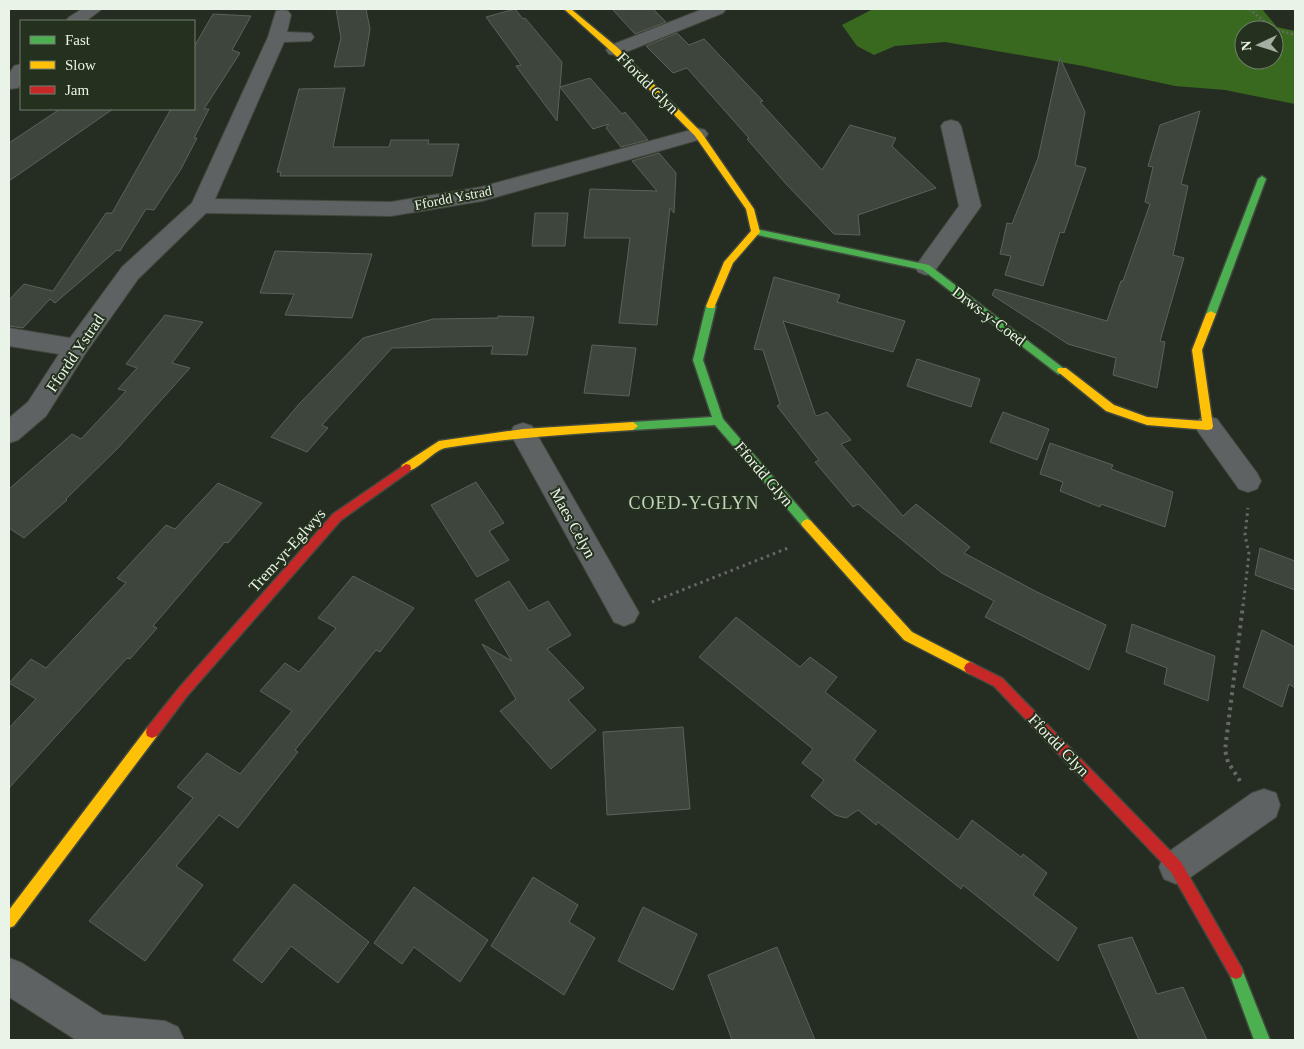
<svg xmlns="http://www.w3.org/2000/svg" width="1304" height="1049" font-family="Georgia,serif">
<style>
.forest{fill:#38691f;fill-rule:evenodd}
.building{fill:#3e453c;stroke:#5b6258}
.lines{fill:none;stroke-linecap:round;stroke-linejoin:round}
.street-casing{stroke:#41483e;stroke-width:2}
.fast-casing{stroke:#41483e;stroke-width:3}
.slow-casing{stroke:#41483e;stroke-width:3}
.jam-casing{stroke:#41483e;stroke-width:3}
.path-far2{stroke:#666966;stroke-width:2.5;stroke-dasharray:2 2.5;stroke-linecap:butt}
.path-far1{stroke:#666966;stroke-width:3;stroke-dasharray:2.5 4;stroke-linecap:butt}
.path{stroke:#666966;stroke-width:4;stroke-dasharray:3 4.5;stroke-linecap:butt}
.street{fill:#5f6262;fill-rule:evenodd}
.fast{fill:#4caf50;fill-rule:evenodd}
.slow{fill:#ffc107;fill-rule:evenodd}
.jam{fill:#c62828;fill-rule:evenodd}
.labels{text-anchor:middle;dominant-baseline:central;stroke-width:4;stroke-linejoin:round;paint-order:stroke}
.far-street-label{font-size:14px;fill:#eaf3e7;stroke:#24311e}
.street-label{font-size:16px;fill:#eaf3e7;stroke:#24311e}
.neighbourhood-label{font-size:18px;letter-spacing:1px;fill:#c1d3ba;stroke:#24311e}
</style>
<rect width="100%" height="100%" fill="#252d22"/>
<!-- forest -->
<path class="forest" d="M873 9H1262L1277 27 1295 31V104L1225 90 1175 86 1083 66 945 42 895 46 874 55 857 46 842 25ZM1244 30H1274V60H1244Z"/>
<!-- building -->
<path class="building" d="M336 9H366L370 29 364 66 334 67 341 38Z
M515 9 523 19 525 18 562 62 560 87 590 78 622 114 625 112 648 140 621 147 606 128 609 124 593 129 560 87 557 121 516 66 521 65 486 17Z
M612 9H653L666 22 635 34Z
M213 14 251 16 232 50 240 53 204 109H209L194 138H197L181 169 154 210 146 209 120 251 117 250 55 303 50 299 23 328 9 326V300L24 284 53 291 106 213H112L171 109H194V47Z
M677 33 689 45 704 39 763 101 760 102 822 170 850 125 896 138 892 146 936 188 858 215 860 235 834 234 787 185 747 139 749 138 687 68 673 73 646 46Z
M1060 58 1085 112 1075 165 1086 168 1064 233 1060 232 1043 286 1005 275 1011 256 1000 254 1007 223 1012 224 1038 158Z
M345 88 333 147H389L391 140H429L428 144H459L452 176H280L281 172H277L299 89Z
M60 109H113L9 181V143Z
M1200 111 1181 184 1188 186 1173 255 1184 258 1160 341 1165 342 1157 388 1113 375 1116 358 1068 344 992 295 995 289 1107 321 1121 281H1123L1150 204 1145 202 1153 167 1148 166 1160 125Z
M659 153 676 173 674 213 670 208 657 325 619 323 630 238H584L590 189 657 191 632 161Z
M535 213H568L565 246H532Z
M275 251 372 254 352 318 285 315 294 294 260 293Z
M774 277 840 295 837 302 905 321 893 352 783 321 815 414 817 416 827 412 851 440 841 444 903 516 916 504 970 547 964 553 1037 592 1106 625 1089 670 985 617 994 601 942 573 858 504 853 507 815 462 819 460 777 406 780 404 763 350 754 349Z
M165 315 203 322 172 363 190 368 119 447 66 499 67 500 24 538 9 528V489L72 434 81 439 126 391 118 389 137 368 126 364Z
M498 316 534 317 527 355 491 354 493 346 392 348 322 425 328 428 307 452 271 437 300 403 363 338 433 319 498 318Z
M592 345 636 348 629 396 584 393Z
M917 359 980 379 971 407 907 386Z
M1003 412 1049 429 1037 460 990 442Z
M1050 443 1113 465 1111 469 1173 492 1165 527 1101 504 1100 507 1060 491 1063 482 1040 474Z
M476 482 504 523 489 531 509 560 477 577 431 505Z
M218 483 262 503 228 543 225 542 153 626 157 628 130 659 127 658 9 788V728L36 699 9 683 31 659 46 668 126 583 117 578 166 525 175 529Z
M1260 548 1295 561V590L1255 575Z
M353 576 414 608 380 652 376 650 295 750 298 752 238 828 219 815 176 866 203 885 145 961 89 921 193 798 177 787 207 753 240 774 292 711 260 691 285 663 299 672 336 628 318 618Z
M509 581 529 611 548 601 571 635 547 649 584 688 568 700 596 730 551 769 500 711 516 699 482 644 512 661 475 600Z
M736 617 800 667 810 657 837 677 825 692 876 731 854 760 958 840 972 820 1021 857 1023 854 1047 873 1033 895 1077 928 1058 961 963 885 961 889 878 822 876 825 858 810 846 818 835 815 811 796 824 780 802 763 813 749 699 657Z
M1132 624 1215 656 1208 701 1164 684 1167 668 1126 652Z
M1262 630 1295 647V688L1289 684 1282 707 1243 687Z
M683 727 690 809 607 815 603 732Z
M533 877 578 905 569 922 595 938 564 995 491 946Z
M294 884 369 942 338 983 291 946 262 983 233 960Z
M414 887 488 940 460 982 414 947 402 964 374 943Z
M643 907 697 934 673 990 618 961Z
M1132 937 1157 994 1183 987 1207 1040H1139L1098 945Z
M777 947 815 1040H732L708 975Z"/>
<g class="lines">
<defs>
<path id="street" d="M82 9H102L86 21H66L69 17Z
M703 9H726L723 13 621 54 615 55 609 54 606 50 609 46Z
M282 10 288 11 291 15 287 32 311 33 314 37 311 41 284 42 215 199 391 202 481 187 698 128 705 130 708 134 705 138 482 201 391 216 206 213 138 279 85 354 46 416 18 440 9 443V418L28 402 59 354 9 346V328L70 338 122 267 192 203 268 37 276 11Z
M21 64V83L18 88 9 89V74L14 66Z
M951 120 958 122 961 126 981 206 934 272 926 275 918 272 915 267 959 206 941 126 944 122Z
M1208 416 1217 419 1257 473 1261 481 1257 489 1248 492 1239 489 1199 433 1195 426 1199 419Z
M523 423 532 426 634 604 639 613 634 622 624 626 614 622 510 433 514 426Z
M1264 789 1276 793 1280 805 1276 817 1188 879 1176 884 1164 879 1159 867 1164 855 1252 793Z
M9 958 22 963 103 1015 165 1021 178 1027 184 1040H76L9 997Z"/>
<path id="fast" d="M1262 176 1266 179 1216 314 1214 316H1208L1206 314 1258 179Z
M756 229 929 265 1067 371 1066 374H1058L923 270 753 234 752 232Z
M711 303 716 306 703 360 723 419 811 521 813 524 811 527H803L715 425 633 430 628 426 633 422 712 417 693 360 706 306Z
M1236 965 1241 967 1270 1040H1254L1229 972 1231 967Z"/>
<path id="slow" d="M564 9H571L618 48 701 132 754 209 760 232 733 263 714 308H708L706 306 724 262 751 231 746 209 695 136 612 52Z
M1211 311 1216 314 1202 350 1213 426 1212 429 1208 430 1147 425 1106 411 1057 371 1058 368H1066L1114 405 1147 417 1202 421 1192 350 1206 314Z
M633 422 638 426 633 430C570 434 507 438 445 448 432 451 415 475 402 471L401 468 402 465 439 441 523 429Z
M807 519 811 521 912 632 974 664 976 668 974 672 970 674 966 672 904 640 803 527 801 524 803 521Z
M152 726 157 728 158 732 157 736 14 926 9 928V910L147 728Z"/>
<path id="jam" d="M406 464 410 465 411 468 410 471 341 520 187 696 157 736 152 738 147 736 146 732 147 728 179 688 333 514Z
M970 662 1002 678 1181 862 1241 967 1243 972 1241 977 1236 979 1231 977 1171 872 994 686 966 672 964 668 966 664Z"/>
</defs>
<!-- street casing -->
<use href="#street" class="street-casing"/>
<!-- fast casing -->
<use href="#fast" class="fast-casing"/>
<!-- slow casing -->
<use href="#slow" class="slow-casing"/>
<!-- jam casing -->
<use href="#jam" class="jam-casing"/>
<!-- path-far2 -->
<path class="path-far2" d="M1249 9 1274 29 1295 35"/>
<!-- path-far1 -->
<path class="path-far1" d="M652 602 788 548
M1243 606 1249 554 1245 535 1248 508"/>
<!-- path -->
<path class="path" d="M1240 781 1228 762 1225 750 1243 605"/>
<!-- street -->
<use href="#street" class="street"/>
<!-- fast -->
<use href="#fast" class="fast"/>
<!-- slow -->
<use href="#slow" class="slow"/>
<!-- jam -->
<use href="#jam" class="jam"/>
</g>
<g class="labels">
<!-- far-street labels -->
<g class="far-street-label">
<text transform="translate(453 198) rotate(-11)">Ffordd Ystrad</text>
</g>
<!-- street labels -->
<g class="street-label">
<text transform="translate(648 83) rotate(45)">Ffordd Glyn</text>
<text transform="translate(989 316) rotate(37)">Drws-y-Coed</text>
<text transform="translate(75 353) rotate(-56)">Ffordd Ystrad</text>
<text transform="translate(764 474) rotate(49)">Ffordd Glyn</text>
<text transform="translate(573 523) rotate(61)">Maes Celyn</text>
<text transform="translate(287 550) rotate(-48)">Trem-yr-Eglwys</text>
<text transform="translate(1059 745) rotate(46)">Ffordd Glyn</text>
</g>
<!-- neighbourhood labels -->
<g class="neighbourhood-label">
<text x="694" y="503">COED-Y-GLYN</text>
</g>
</g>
<!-- border -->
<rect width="1304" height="1049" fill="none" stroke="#eaf3e7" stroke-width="20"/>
<!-- legend -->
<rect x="20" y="20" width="175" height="90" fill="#24311e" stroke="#737f6e"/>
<rect x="30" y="36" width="25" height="8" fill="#4caf50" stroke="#737f6e"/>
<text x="65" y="45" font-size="15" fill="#eaf3e7">Fast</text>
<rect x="30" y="61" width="25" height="8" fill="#ffc107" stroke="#737f6e"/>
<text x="65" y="70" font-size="15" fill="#eaf3e7">Slow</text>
<rect x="30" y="86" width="25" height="8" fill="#c62828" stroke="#737f6e"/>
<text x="65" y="95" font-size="15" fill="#eaf3e7">Jam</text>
<!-- north arrow -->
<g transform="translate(1259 45) rotate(266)"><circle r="24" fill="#24311e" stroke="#737f6e"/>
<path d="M0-4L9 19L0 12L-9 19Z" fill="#a5aea2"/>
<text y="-8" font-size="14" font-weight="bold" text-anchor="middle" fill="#eaf3e7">N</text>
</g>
</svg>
